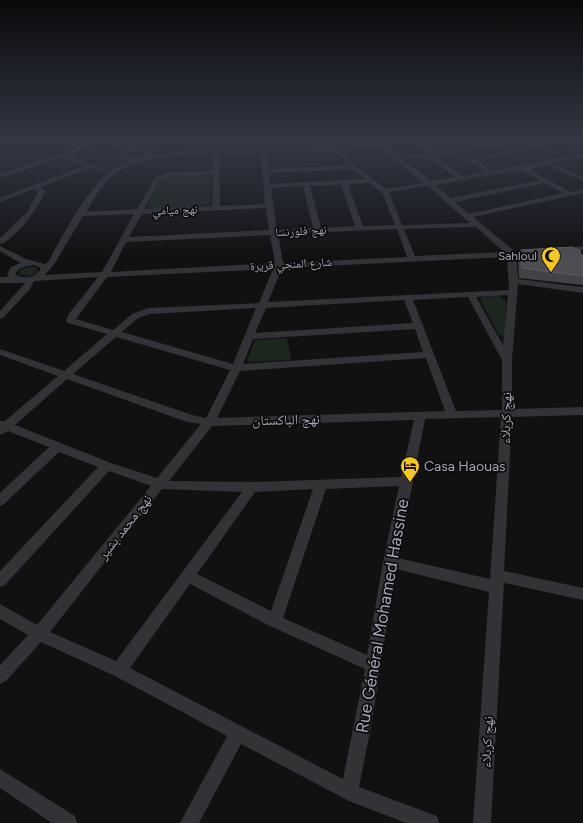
<svg xmlns="http://www.w3.org/2000/svg" width="583" height="823" font-family="Figtree,'Noto Naskh Arabic',sans-serif">
<style>
.green{fill:#1d251f}
.lines{fill:none;stroke-linecap:round;stroke-linejoin:round}
.minor{fill:#323237;fill-rule:evenodd}
.wall{fill:#424247}
.building{fill:#4d4d53;stroke:#5a5b62}
.labels{text-anchor:middle;dominant-baseline:central;stroke-width:3.5;stroke-linejoin:round;paint-order:stroke}
.far-street-label{font-size:12px;fill:#a2a5b3;stroke:#0c0c0d}
.far-poi-label{font-size:12px;fill:#a2a5b3;stroke:#0c0c0d;text-anchor:end}
.street-label{font-size:14px;fill:#a2a5b3;stroke:#0c0c0d}
.poi-label{font-size:14px;fill:#a2a5b3;stroke:#0c0c0d;text-anchor:start}
.near-street-label{font-size:17px;fill:#a2a5b3;stroke:#0c0c0d}
</style>
<rect width="100%" height="100%" fill="#111112"/>
<!-- green -->
<path class="green" d="M207 175 211 176 210 205 155 209 147 206 160 181C172 173 192 175 207 175Z
M28 267H36L38 272 30 276 19 275 20 270Z
M500 296 506 302 505 336 499 335 480 300 482 297Z
M287 338 291 360 249 362 247 360 255 340Z"/>
<g class="lines">
<!-- minor -->
<path class="minor" d="M88 143H97L67 155 107 171V173L90 168 40 187 45 191C40 206 15 240 0 244V238L28 211 38 192 34 189 0 202V198L84 166 61 157 0 178V174Z
M108 143 149 148 154 143H161L153 151 154 152 152 155 192 151 372 146 377 145 375 143H397L386 147 398 156 428 153 417 143H424L435 152 505 143 502 146 434 156 463 176 485 172 470 161V159L547 143H560L477 161 492 171 583 153V157L553 163 583 177V181L546 165 529 169 571 192 583 189V193L473 217 516 252 518 279 583 287V293L518 284 512 360V409L583 407V415L512 417 504 571 583 588V600L504 583 491 823H473L489 592 396 569 372 721 359 787 437 816 439 823H406L349 801 241 744 199 823H180L227 736 113 675 41 642 6 681 0 684V665L28 635 0 619V604L37 625 151 486 109 471 5 585 0 587V571L98 467 59 452 4 504 0 506V493L49 447 8 431 0 435V421H5L58 376 0 355V349L64 371 107 334 68 323 66 321 68 315 98 277 34 281 30 289 3 318 0 319V311L25 283H0V277H8L7 275 11 267 20 263 0 251V246L26 259 45 264 48 262C62 237 91 181 115 168 120 165 126 163 132 161L123 160 118 157 117 153 122 150ZM380 148 424 183 386 189 356 166 341 151ZM132 150H140L147 152C142 158 130 159 123 155ZM334 151 349 165 269 169 267 153ZM261 153 265 204 220 206 219 154ZM213 154V171L170 172 155 178 137 209 86 212C95 197 104 180 119 171 146 155 182 155 213 154ZM427 157 456 177 431 181 403 159ZM353 169 366 179 270 184 269 173ZM522 170 540 180 451 198 435 185ZM213 175 212 206 144 209 160 180 171 176ZM370 183 382 192 395 225 363 226 348 184ZM545 183 563 193 469 214 455 202ZM341 185 355 226 321 228 310 186ZM303 186 313 228 277 230 271 188ZM428 186 470 223 402 225 389 192ZM266 208 269 230 129 237 142 214ZM134 214 102 272 45 275 55 263 83 216ZM476 227 504 252 415 256 404 229ZM397 229 407 257 283 263 278 234ZM270 235 275 263 111 272 126 242ZM507 257 509 290 268 302 282 268ZM34 265 41 268C36 278 24 280 15 274 19 267 27 266 34 265ZM273 269 259 303 149 308 132 314 113 330 76 319 107 277ZM508 295 503 345 476 297ZM468 297 502 360V410L456 411 413 300ZM404 300 413 323 255 333 266 308ZM256 308 233 364 122 332 138 318 150 314ZM415 329 423 352 243 364 253 339ZM116 337 230 370 206 418 192 415 73 374ZM426 358 445 411 217 418 240 371ZM67 379 187 422 201 424 157 478 111 463 15 425ZM501 417 490 579 398 558 425 419ZM414 420 401 477 252 482 169 481 212 426ZM399 486 383 562 367 655 283 618 326 489ZM162 489 242 492 116 661 50 632ZM313 489 271 611 197 574 255 492ZM190 584 270 626 365 669 343 779 130 668Z
M567 143H575L583 147V151Z
M583 246V250L561 252 557 250 561 248Z
M0 769 75 816 77 823H52L0 788Z"/>
</g>
<!-- wall -->
<path class="wall" d="M520 250 583 255V285L519 278 518 259Z"/>
<!-- building -->
<path class="building" d="M572 247 580 250 581 255H583V276L522 268 520 250Z"/>
<!-- sky -->
<linearGradient id="sky" x2="0" y2="1"><stop stop-color="#09090a"/><stop offset="0.55" stop-color="#323844"/><stop offset="1" stop-color="#323844" stop-opacity="0"/></linearGradient>
<rect width="583" height="258" fill="url(#sky)"/>
<!-- icons -->
<defs>
<symbol id="mosque-pin" viewBox="-11 -11 22 30"><path d="M0 17L-7.5 6A9.5 9.5 0 1 1 7.5 6Z" fill="#f4c727" stroke="#0c0c0d"/><path d="M3.5-4.9A6 6 0 1 0 3.5 4.9A5 5 0 1 1 3.5-4.9Z" fill="#111"/></symbol>
<symbol id="hotel-pin" viewBox="-11 -11 22 30"><path d="M0 17L-7.5 6A9.5 9.5 0 1 1 7.5 6Z" fill="#f4c727" stroke="#0c0c0d"/><path d="M-6-4.5h1.5V1H6V5H4.5V3h-9V5H-6ZM-4 0a1.8 1.8 0 1 1 3.6 0ZM.5 0V-2.5h3Q6-2.5 6 0Z" fill="#111"/></symbol>
</defs>
<g fill-rule="evenodd">
<use href="#mosque-pin" x="540" y="245" width="22" height="30"/>
<use href="#hotel-pin" x="399" y="455" width="22" height="30"/>
</g>
<g class="labels">
<!-- far-street labels -->
<g class="far-street-label">
<text transform="translate(175 210) rotate(-2)">نهج ميامي</text>
<text transform="translate(301 231) rotate(-3)">نهج فلورنسا</text>
<text transform="translate(291 264) rotate(-3)">شارع المنجي قريرة</text>
</g>
<!-- far-poi labels -->
<g class="far-poi-label">
<text x="537" y="256">Sahloul</text>
</g>
<!-- street labels -->
<g class="street-label">
<text transform="translate(506 418) rotate(-88)">نهج كربلاء</text>
<text transform="translate(286 420) rotate(-1)">نهج الباكستان</text>
<text transform="translate(125 527) rotate(-52)">نهج محمد بشير</text>
<text transform="translate(487 742) rotate(-87)">نهج كربلاء</text>
</g>
<!-- poi labels -->
<g class="poi-label">
<text x="424" y="466">Casa Haouas</text>
</g>
<!-- near-street labels -->
<g class="near-street-label">
<text transform="translate(382 616) rotate(-80)">Rue Général Mohamed Hassine</text>
</g>
</g>
</svg>
